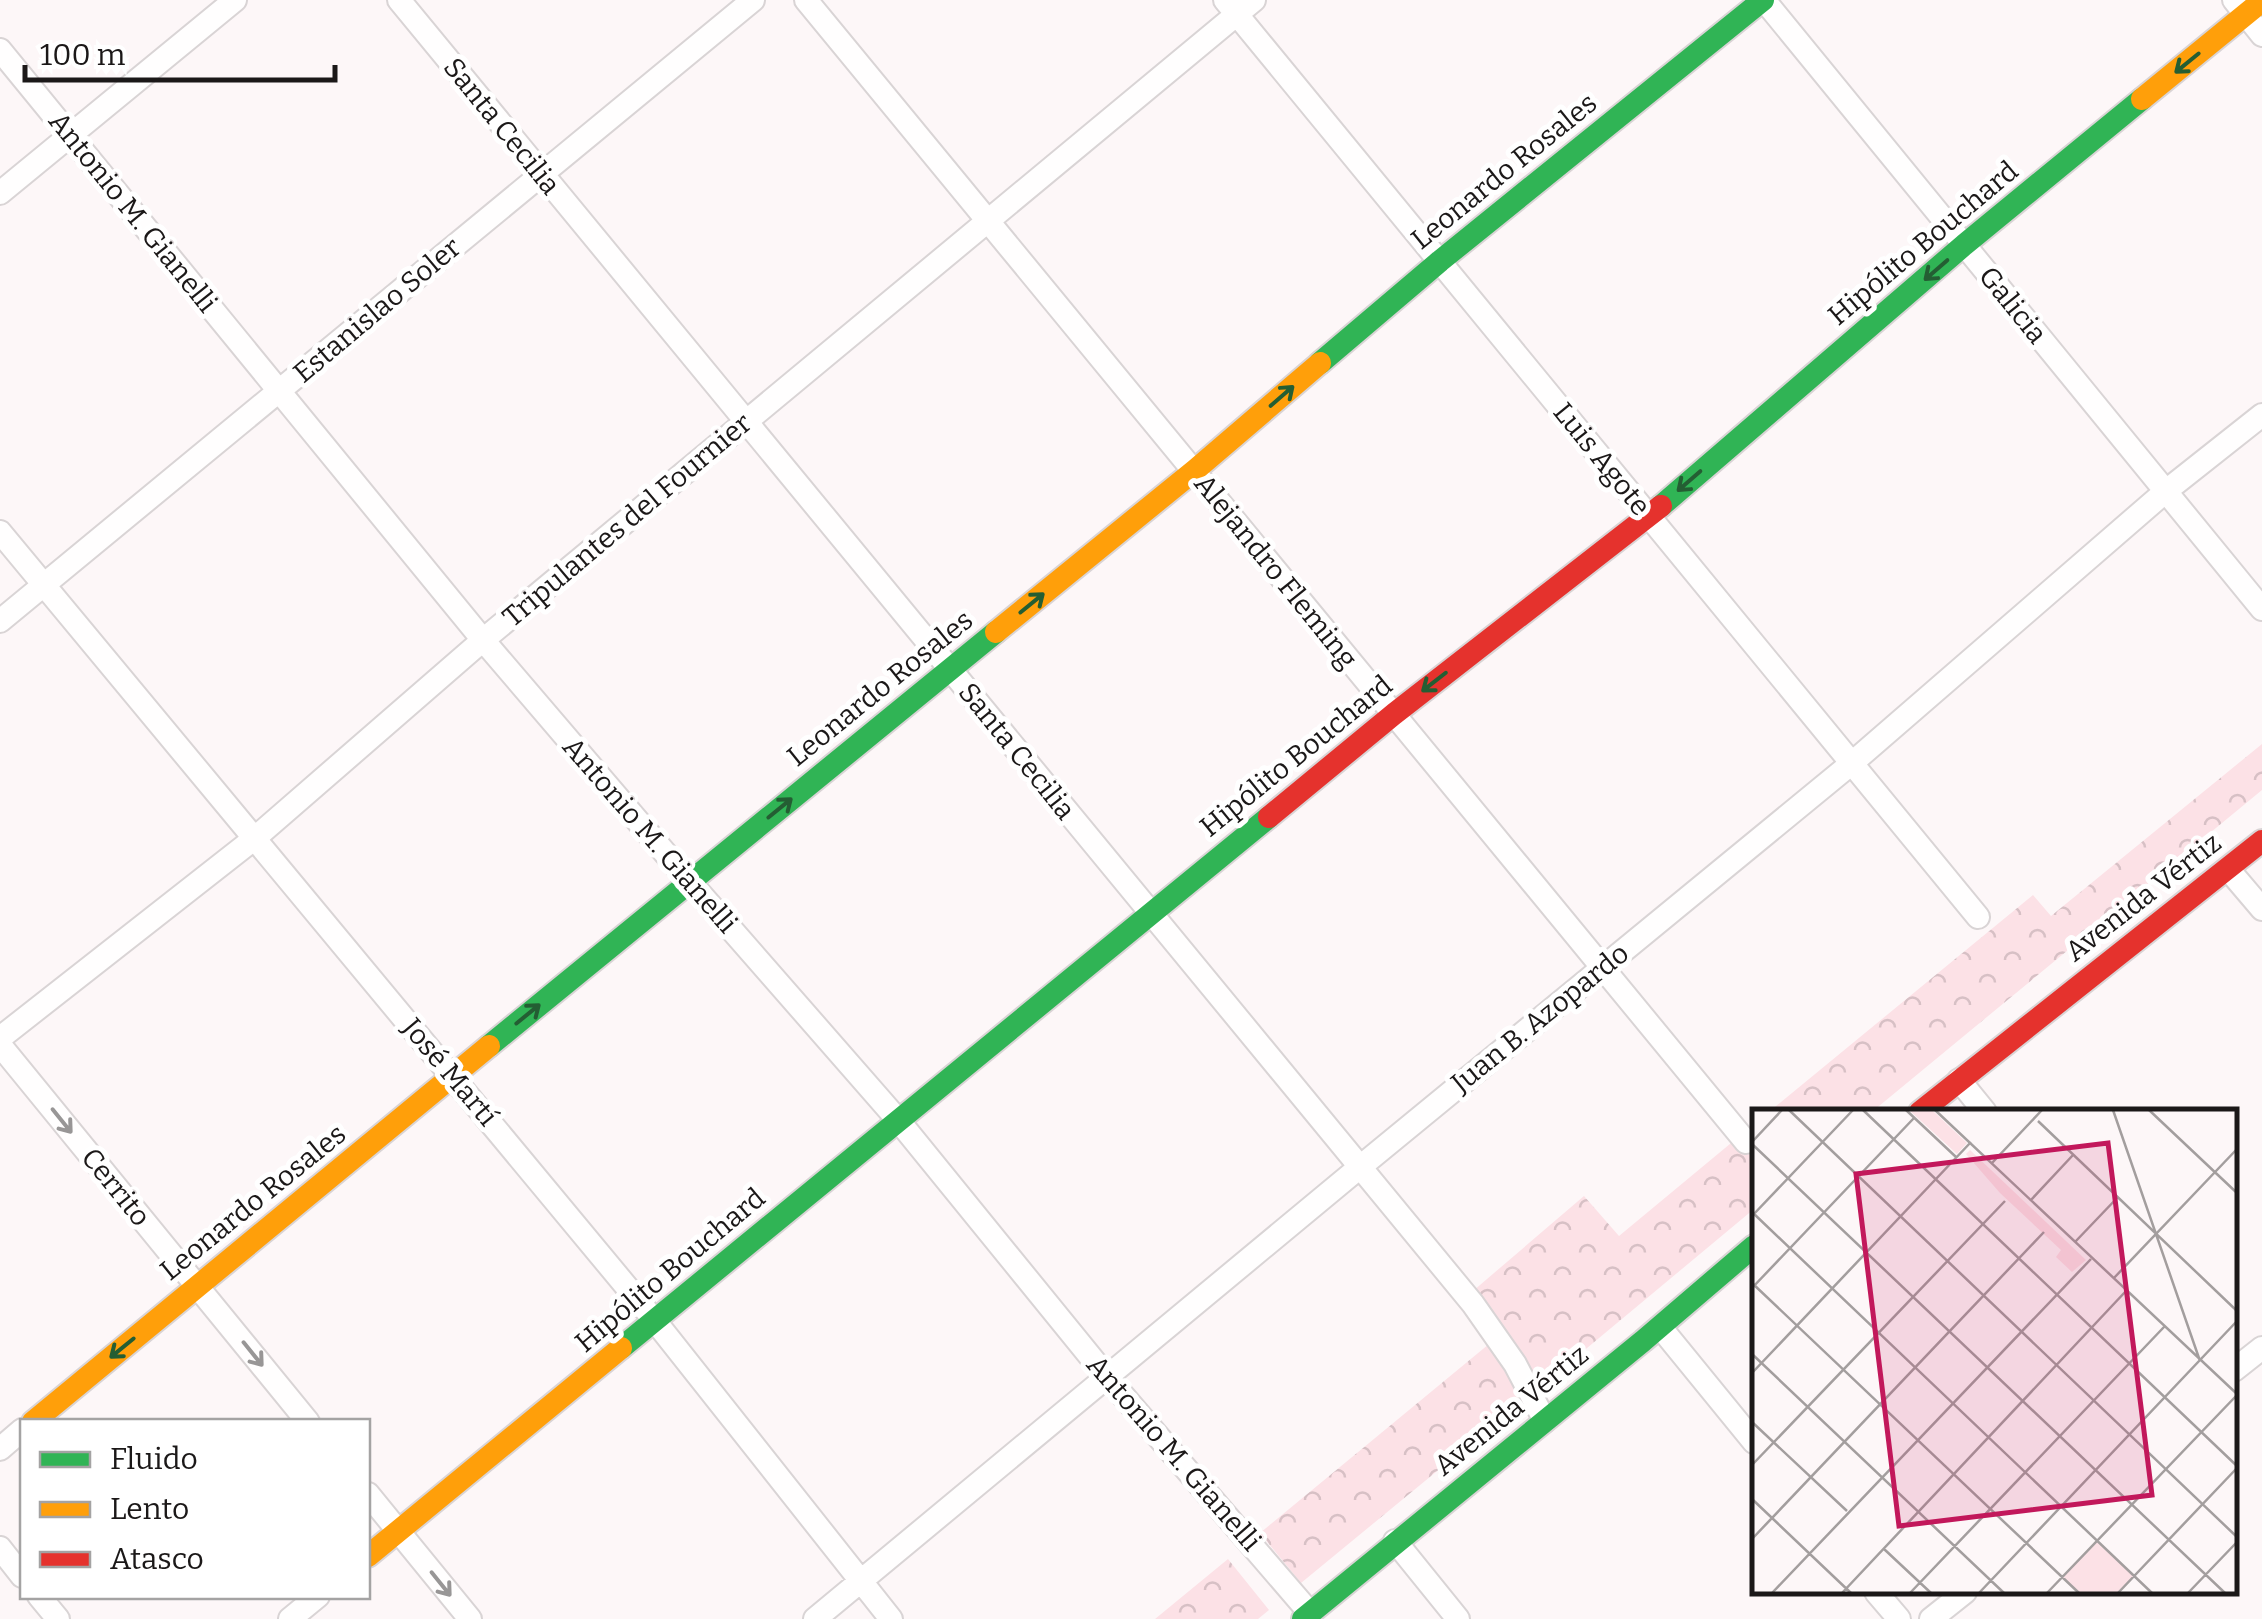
<svg xmlns="http://www.w3.org/2000/svg" width="2262" height="1619" font-family="Bitter,serif">
<style>
.forest{fill:url(#forest-crowns)}
.lines{fill:none;stroke-linecap:round;stroke-linejoin:round}
.street-casing{stroke:#d9d4d5;stroke-width:26}
.fast-casing{stroke:#d9d4d5;stroke-width:26}
.slow-casing{stroke:#d9d4d5;stroke-width:26}
.jam-casing{stroke:#d9d4d5;stroke-width:26}
.street{stroke:#fffefe;stroke-width:22}
.fast{stroke:#30b455;stroke-width:22}
.slow{stroke:#ff9f0a;stroke-width:22}
.jam{stroke:#e5322d;stroke-width:22}
.oneway{stroke:#245e33}
.oneway2{stroke:#989696}
.labels{text-anchor:middle;dominant-baseline:central;stroke-width:10;stroke-linejoin:round;paint-order:stroke}
.street-label{font-size:28px;fill:#1b1818;stroke:#fff}
.inset-road{fill:none;stroke:#a39e9e;stroke-width:2.5}
.view{fill:#c2185b;fill-opacity:0.15;stroke:#c2185b;stroke-width:5}
.inset-edge{fill:none;stroke:#1b1818;stroke-width:5}
</style>
<defs>
<pattern id="forest-crowns" width="20" height="18" patternUnits="userSpaceOnUse" patternTransform="scale(2.5)"><rect width="20" height="18" fill="#fce1e6"/><path d="M2 6a3 3 0 1 1 6 0M12 15a3 3 0 1 1 6 0" fill="none" stroke="#d7c0c5"/></pattern>
</defs>
<rect width="100%" height="100%" fill="#fdf7f8"/>
<!-- forest -->
<path class="forest" d="M2262 744V790L1873 1111H1770L2033 895 2051 916Z
M1754 1124V1209L1539 1388 1473 1291 1584 1196 1619 1236Z
M1489 1344 1508 1370 1521 1402 1301 1583 1260 1533Z
M1228 1559 1269 1610 1258 1619H1155Z"/>
<g class="lines">
<defs>
<path id="street" d="M399 0 1473 1304 1515 1364 1545 1421
M806 0 1746 1142
M1225 0 1978 917
M1764 0 2262 609
M2234 0 2262 35
M0 50 483 640 689 881 898 1120 1107 1377 1310 1613
M0 193 235 0
M0 532 655 1321 891 1619
M0 621 753 0
M2228 869 2262 909
M0 1038 255 838 483 640 1254 0
M0 1045 308 1422
M1959 1080 1985 1112
M1661 1328 1754 1442
M2234 1370 2262 1348
M0 1449 22 1430
M368 1494 470 1619
M1395 1541 1458 1619
M0 1548 22 1576
M1876 1592 1899 1619
M39 1596 58 1619
M290 1619 318 1596
M815 1619 1360 1167 1852 763 2166 491 2262 415
M1931 1619 1965 1592"/>
<path id="fast" d="M1320 363 1440 261 1763 0
M1661 506 1964 245 2142 99
M489 1046 996 632
M621 1348 1269 817
M1303 1619 1643 1341 1754 1246"/>
<path id="slow" d="M2142 99 2262 1
M996 632 1194 471 1320 363
M33 1422 489 1046
M368 1556 621 1348"/>
<path id="jam" d="M1269 817 1394 714 1661 506
M1920 1112 2262 841"/>
</defs>
<!-- street casing -->
<use href="#street" class="street-casing"/>
<!-- fast casing -->
<use href="#fast" class="fast-casing"/>
<!-- slow casing -->
<use href="#slow" class="slow-casing"/>
<!-- jam casing -->
<use href="#jam" class="jam-casing"/>
<!-- street -->
<use href="#street" class="street"/>
<!-- fast -->
<use href="#fast" class="fast"/>
<!-- slow -->
<use href="#slow" class="slow"/>
<!-- jam -->
<use href="#jam" class="jam"/>
</g>
<!-- one-way arrows -->
<defs><path id="oneway-shaft" d="M-6 0H5M1.5-3L5.5 0L1.5 3" fill="none" stroke-width="1.6" stroke-linecap="round" stroke-linejoin="round" transform="scale(2.5)"/></defs>
<g class="oneway">
<use href="#oneway-shaft" transform="translate(2187 63) rotate(141)"/>
<use href="#oneway-shaft" transform="translate(1936 270) rotate(139)"/>
<use href="#oneway-shaft" transform="translate(1282 396) rotate(-41)"/>
<use href="#oneway-shaft" transform="translate(1689 481) rotate(139)"/>
<use href="#oneway-shaft" transform="translate(1032 603) rotate(-39)"/>
<use href="#oneway-shaft" transform="translate(1434 682) rotate(142)"/>
<use href="#oneway-shaft" transform="translate(780 808) rotate(-39)"/>
<use href="#oneway-shaft" transform="translate(528 1014) rotate(-39)"/>
<use href="#oneway-shaft" transform="translate(122 1348) rotate(141)"/>
</g>
<g class="oneway2">
<use href="#oneway-shaft" transform="translate(62 1121) rotate(51)"/>
<use href="#oneway-shaft" transform="translate(253 1354) rotate(51)"/>
<use href="#oneway-shaft" transform="translate(441 1584) rotate(51)"/>
</g>
<g class="labels">
<!-- street labels -->
<g class="street-label">
<text transform="translate(502 126) rotate(51)">Santa Cecilia</text>
<text transform="translate(1504 171) rotate(-39)">Leonardo Rosales</text>
<text transform="translate(133 212) rotate(51)">Antonio M. Gianelli</text>
<text transform="translate(1923 243) rotate(-40)">Hipólito Bouchard</text>
<text transform="translate(2013 305) rotate(51)">Galicia</text>
<text transform="translate(377 310) rotate(-40)">Estanislao Soler</text>
<text transform="translate(1602 459) rotate(51)">Luis Agote</text>
<text transform="translate(627 520) rotate(-40)">Tripulantes del Fournier</text>
<text transform="translate(1276 571) rotate(51)">Alejandro Fleming</text>
<text transform="translate(880 688) rotate(-39)">Leonardo Rosales</text>
<text transform="translate(1017 751) rotate(51)">Santa Cecilia</text>
<text transform="translate(1296 756) rotate(-39)">Hipólito Bouchard</text>
<text transform="translate(650 835) rotate(49)">Antonio M. Gianelli</text>
<text transform="translate(2143 897) rotate(-38)">Avenida Vértiz</text>
<text transform="translate(1540 1018) rotate(-39)">Juan B. Azopardo</text>
<text transform="translate(450 1072) rotate(50)">José Martí</text>
<text transform="translate(116 1187) rotate(51)">Cerrito</text>
<text transform="translate(253 1202) rotate(-39)">Leonardo Rosales</text>
<text transform="translate(670 1270) rotate(-40)">Hipólito Bouchard</text>
<text transform="translate(1511 1410) rotate(-39)">Avenida Vértiz</text>
<text transform="translate(1174 1453) rotate(49)">Antonio M. Gianelli</text>
</g>
</g>
<!-- overview -->
<g transform="translate(1752 1109)">
<rect width="485" height="485" fill="#fdf7f8"/>
<path d="M157 1H180L215 34 205 45ZM218 41 334 151 320 163 304 148 309 141 248 84 214 45ZM346 432 382 467 366 484H327L310 468Z" fill="#fce1e6"/>
<path class="inset-road" d="M37 1 485 428M111 1 485 357M154 1 204 48M183 1 485 285M361 1 448 252M397 1 485 84M286 12 485 202M0 33 30 1M0 35 473 484M240 54 290 1M278 92 321 46M0 103 400 484M0 107 101 1M323 133 366 88M361 170 485 40M0 174 327 484M0 179 162 9M0 245 252 484M0 264 219 33M0 313 95 402M0 356 253 92M0 390 99 484M0 430 292 123M132 440 179 484M20 484 339 150M90 484 374 182M158 484 412 218M227 484 485 212M295 484 485 286M366 484 485 359M436 484 485 433"/>
<path class="view" d="M356 34 400 386 147 417 104 65Z"/>
<rect width="485" height="485" class="inset-edge"/>
</g>
<!-- legend -->
<rect x="20" y="1419" width="350" height="180" fill="#ffffff" stroke="#a4a3a3" stroke-width="2.5"/>
<rect x="40" y="1452" width="50" height="15" fill="#30b455" stroke="#a4a3a3" stroke-width="2.5"/>
<text x="110" y="1469" font-size="30" fill="#1b1818">Fluido</text>
<rect x="40" y="1502" width="50" height="15" fill="#ff9f0a" stroke="#a4a3a3" stroke-width="2.5"/>
<text x="110" y="1519" font-size="30" fill="#1b1818">Lento</text>
<rect x="40" y="1552" width="50" height="15" fill="#e5322d" stroke="#a4a3a3" stroke-width="2.5"/>
<text x="110" y="1569" font-size="30" fill="#1b1818">Atasco</text>
<!-- scale -->
<path d="M25 65v15h310v-15" fill="none" stroke="#1b1818" stroke-width="5"/>
<text x="40" y="65" font-size="30" fill="#1b1818" stroke="#ffffff" stroke-width="8" paint-order="stroke">100 m</text>
</svg>
